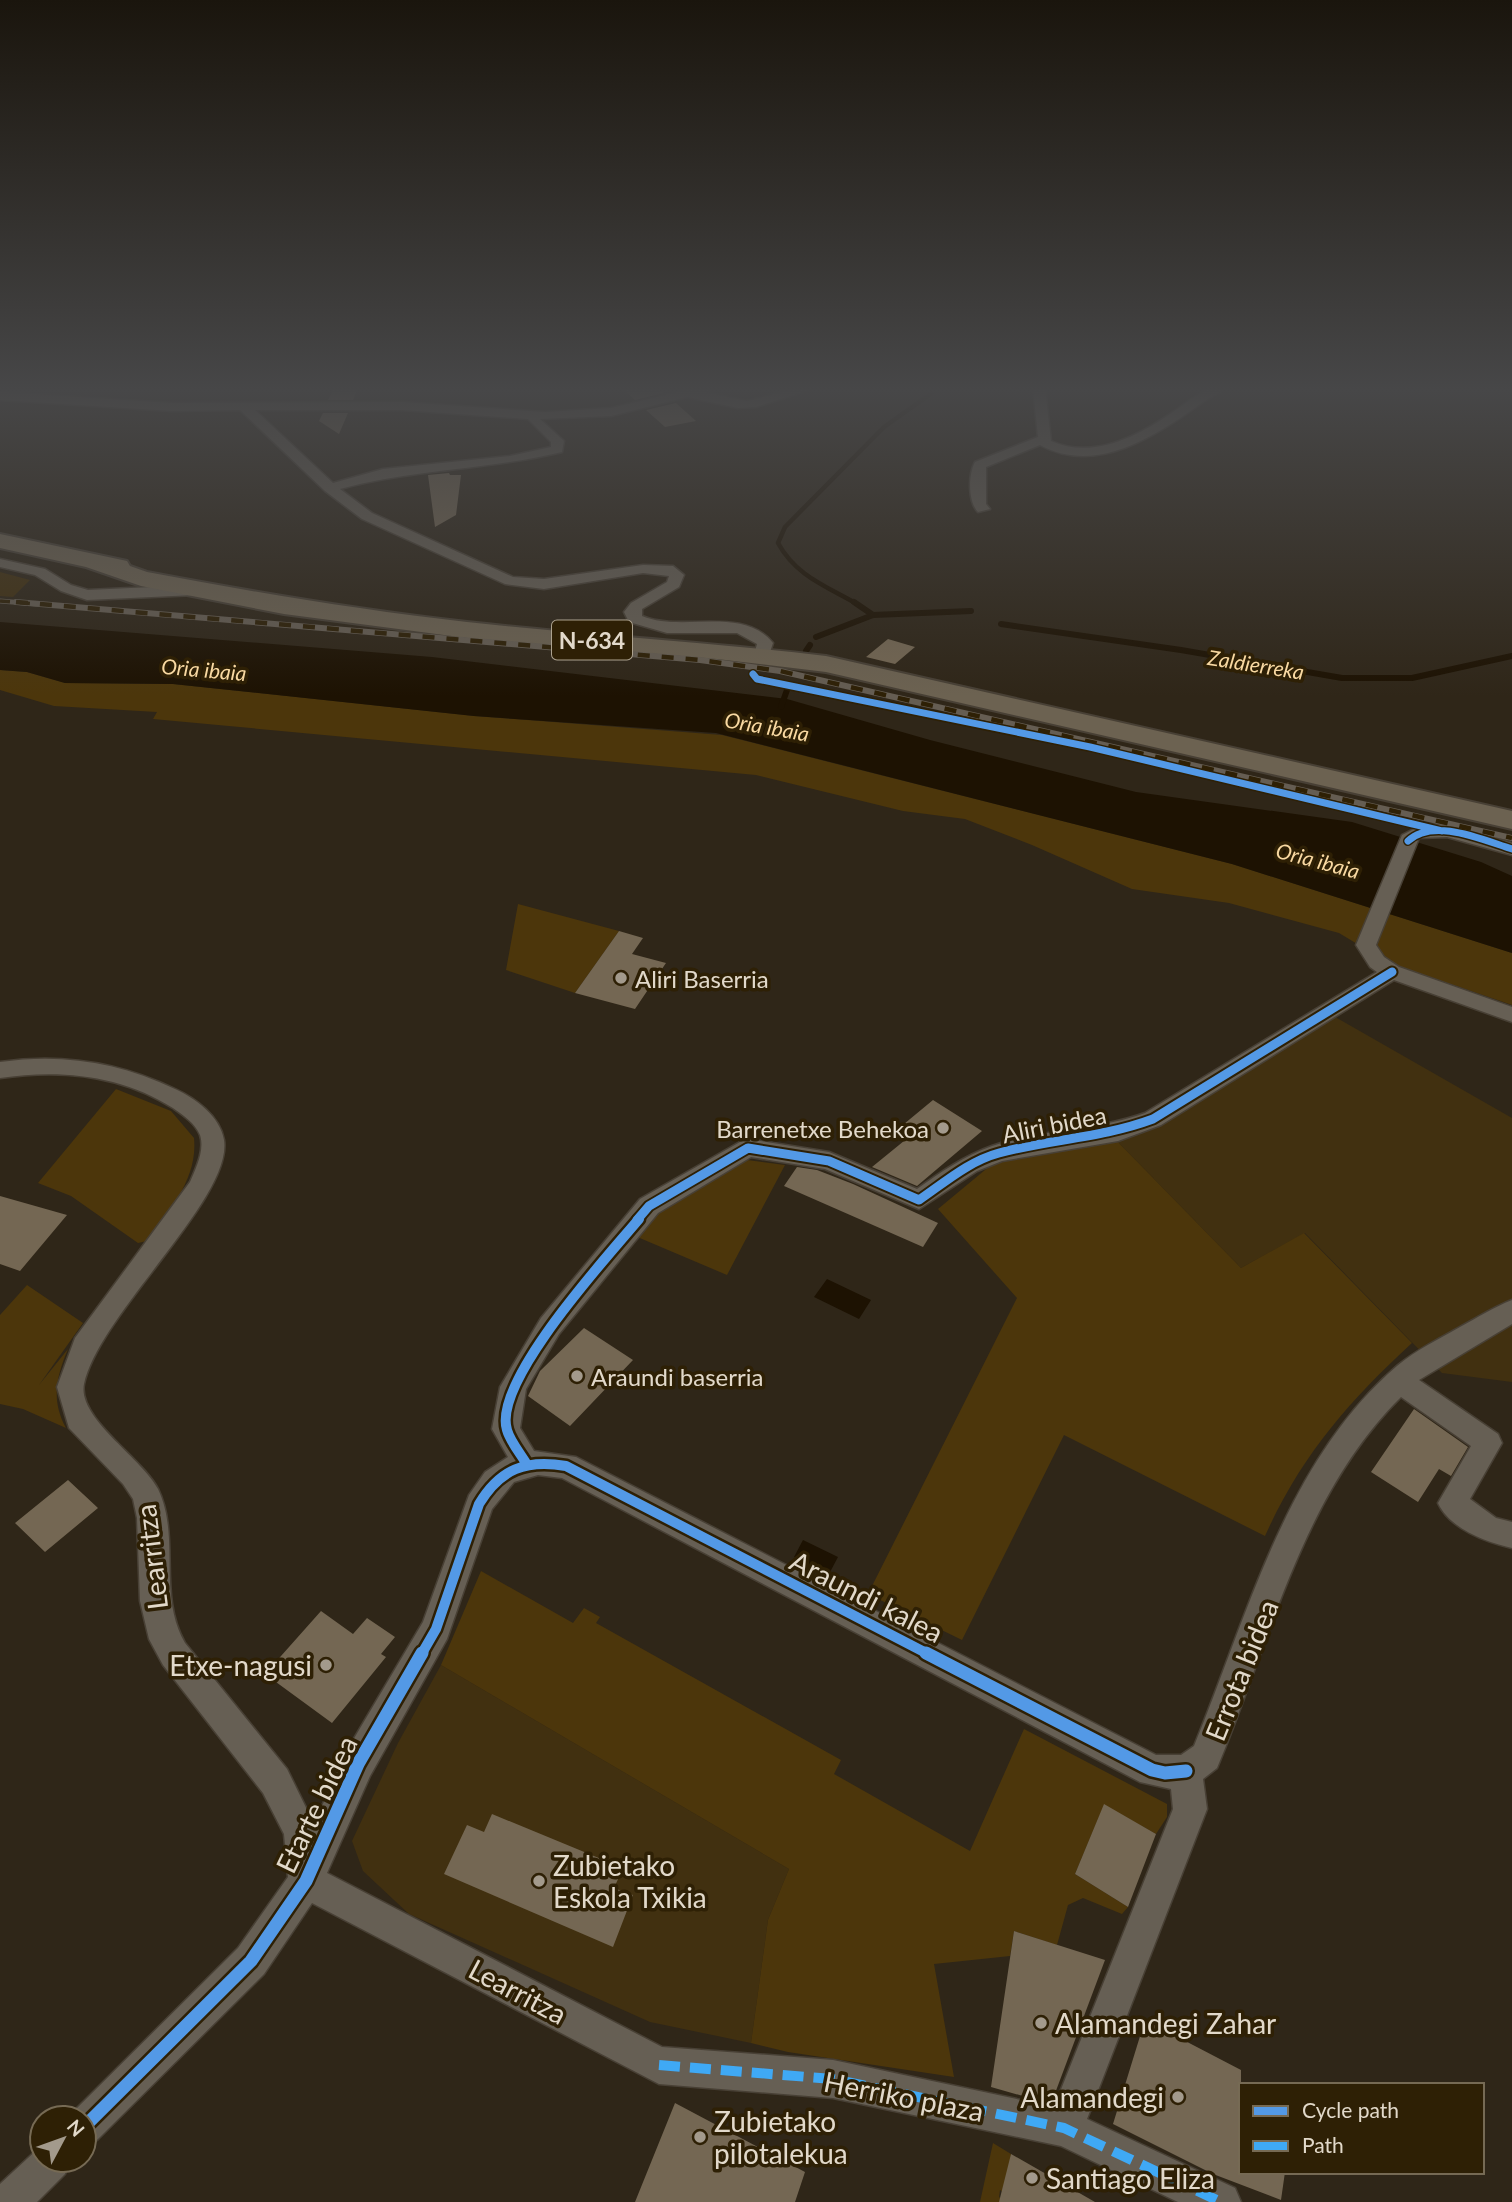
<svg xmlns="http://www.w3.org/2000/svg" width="1512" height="2202" font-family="Lato,sans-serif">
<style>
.built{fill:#413010}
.green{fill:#4c360b}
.water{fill:#1d1202}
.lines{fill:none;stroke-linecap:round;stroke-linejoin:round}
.stream-far1{stroke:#1d1202;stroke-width:4.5}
.stream{stroke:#1d1202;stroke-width:6}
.building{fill:#746753}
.street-casing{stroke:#484035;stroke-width:3}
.highway-casing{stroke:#484035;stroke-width:4}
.street{fill:#665f54;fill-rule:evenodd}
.highway{fill:#6c6251;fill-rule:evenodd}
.rail-far1-casing{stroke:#655d52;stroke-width:5}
.rail-casing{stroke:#655d52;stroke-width:6}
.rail-far1{stroke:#2e2005;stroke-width:3.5;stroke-dasharray:10;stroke-linecap:butt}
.rail{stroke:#2e2005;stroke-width:4.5;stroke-dasharray:12;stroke-linecap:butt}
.quiet{stroke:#3fa9f5;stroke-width:10;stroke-dasharray:21 10;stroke-linecap:butt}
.cycleway-far3-casing{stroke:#2e2005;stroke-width:10}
.cycleway-far2-casing{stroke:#2e2005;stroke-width:13}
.cycleway-far1-casing{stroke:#2e2005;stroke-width:15}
.cycleway-casing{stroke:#2e2005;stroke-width:18}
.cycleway-far3{stroke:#5399e6;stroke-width:7}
.cycleway-far2{stroke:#5399e6;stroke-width:9}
.cycleway-far1{stroke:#5399e6;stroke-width:10}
.cycleway{stroke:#5399e6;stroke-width:13}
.poi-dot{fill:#a39a8c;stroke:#2e2005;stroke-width:2.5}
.labels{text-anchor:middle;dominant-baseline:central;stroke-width:7;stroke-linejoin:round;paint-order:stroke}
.far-water-label{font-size:21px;font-style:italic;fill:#f9d9a2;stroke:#2e2005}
.shield{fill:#2e2005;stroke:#aca28f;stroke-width:2}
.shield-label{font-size:23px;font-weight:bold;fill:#e2d9ca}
.poi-label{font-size:24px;fill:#e2d9ca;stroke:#2e2005;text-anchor:start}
.street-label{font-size:24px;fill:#e2d9ca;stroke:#2e2005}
.near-street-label{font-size:28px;fill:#e2d9ca;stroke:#2e2005}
.near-poi-label{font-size:28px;fill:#e2d9ca;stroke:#2e2005;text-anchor:start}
</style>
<rect width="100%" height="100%" fill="#2f2618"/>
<!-- built -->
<path class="built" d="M0 572 30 580 13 597 0 596Z
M1330 1014 1512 1118V1382L1442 1373 1305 1233 1241 1268 1116 1140 1153 1126 1201 1101Z
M441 1665 789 1869 768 1920 751 2043 650 2022 409 1914 363 1871 352 1841 398 1743Z"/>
<!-- green -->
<path class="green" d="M0 670 27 672 65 683 173 684 474 716 722 735 1232 864 1512 953V1005L1389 963 1339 933 1229 903 1132 889 1032 845 965 819 903 811 756 775 153 719 157 712 54 706 0 690Z
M518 904 619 931 575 993 506 970Z
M116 1089 171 1111 194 1138C198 1179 169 1210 147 1241L138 1243 71 1196 38 1183Z
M1116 1140 1241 1268 1304 1233 1412 1343C1348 1402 1301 1456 1265 1536L1064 1435 962 1640 868 1594 1017 1298 938 1209 997 1160Z
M740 1159 785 1165 727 1275 635 1236 662 1200Z
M27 1285 83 1323 39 1385 68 1349C56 1378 51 1400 66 1428L23 1409 0 1404V1315Z
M481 1571 573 1623 584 1608 600 1617 596 1623 841 1760 834 1774 970 1851 1024 1729 1167 1804V1817L1156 1834 1104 1805 1075 1874 1128 1907 1122 1914 1083 1898 1068 1905 1057 1945 1014 1931 1010 1956 934 1964 954 2077 788 2052 751 2043 768 1920 789 1869 441 1665Z
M993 2143 1011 2154 1007 2194 1000 2190 999 2197 1005 2202H980Z"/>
<!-- water -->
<path class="water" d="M0 622 432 657 787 699 930 740 1136 792 1352 822 1481 862 1512 876V953L1232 864 716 733 474 716 173 684 65 683 27 672 0 670Z
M827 1279 871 1300 859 1319 814 1297Z
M803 1540 838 1557 829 1574 794 1557Z"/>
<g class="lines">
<!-- stream-far1 -->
<path class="stream-far1" d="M857 604C826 586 796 576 778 543L785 527 884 427 939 388"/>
<!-- stream -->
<path class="stream" d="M854 602 873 615
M1001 624 1181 650 1342 678H1412L1512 656
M816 637 873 615 971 611
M806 651 810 645
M781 707 787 690"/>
</g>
<!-- building -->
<path class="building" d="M334 388H358L353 400H328Z
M622 388H656L664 393 635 400Z
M676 403 696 421 665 427 646 410Z
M323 413H348L339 434 319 421Z
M449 473 450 475H461L456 515 435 527 428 475Z
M888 639 915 647 895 664 866 657Z
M619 931 643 938 632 954 666 963 635 1009 575 993Z
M933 1100 982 1131 917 1186 872 1167 915 1132 904 1124Z
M797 1167 817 1170 853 1184 938 1223 923 1247 784 1186Z
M0 1196 67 1215 20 1271 0 1264Z
M584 1328 633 1360 570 1426 528 1396 540 1371Z
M1414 1409 1468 1447 1451 1476 1439 1469 1418 1502 1371 1472Z
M68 1480 98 1508 45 1552 15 1523Z
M321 1611 353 1634 367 1618 395 1637 381 1654 386 1657 332 1723 265 1674Z
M1104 1804 1156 1834 1128 1907 1075 1874Z
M492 1814 623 1868 614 1888 633 1895 613 1947 444 1874 467 1825 484 1832Z
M1014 1931 1105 1960 1051 2104 991 2087Z
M1145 2020 1241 2070V2172H1285L1281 2200 1213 2174 1113 2124Z
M675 2103 805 2172 795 2202H635Z
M1011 2154 1095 2202H999Z"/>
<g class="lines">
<defs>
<path id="street" d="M695 388H714L705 392 747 401 798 388H815L756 407 738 408 687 397 611 416 540 419 564 441 562 452C488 470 413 469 340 489L372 513 513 577 544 579 643 565 673 566 684 575 679 587 642 609V616C682 633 742 605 773 643L768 658H756L754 655 757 644 737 633H667L629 622 624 612 631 603 667 582 669 576 643 573 544 589 505 584 362 519 325 491 240 410 172 411 0 400V392L172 403 402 402 545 412 611 408ZM255 410H402L528 419 551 442V447L510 456 383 469 333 483Z
M1033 388H1045L1051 441C1093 460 1138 436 1173 412 1190 401 1203 386 1225 388 1219 394 1210 397 1203 402 1157 435 1097 476 1040 445L986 467V504L990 509 978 512C968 502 968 475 975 462L1038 437Z
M0 559 45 569 71 585 88 590 195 585 203 590 195 595 87 600 61 591 35 575 0 567Z
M1422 825H1447L1512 843V855L1447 837 1419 838 1376 945 1384 957 1399 967 1512 1007V1022L1394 980 1161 1125 1118 1141 1002 1161 977 1171 919 1209 825 1169 751 1157 658 1213 559 1334 526 1389 520 1428 534 1451 576 1457 1156 1755H1181L1194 1746C1248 1615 1286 1461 1397 1366 1416 1350 1439 1339 1460 1327 1477 1318 1494 1307 1512 1300V1324L1419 1380 1498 1434 1502 1443 1470 1499 1496 1518 1512 1522V1548C1486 1542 1450 1529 1438 1503L1471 1446 1401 1397C1301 1496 1270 1642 1217 1768L1203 1779 1207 1809 1087 2119 1235 2188 1241 2202H1178L1061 2146 833 2098 659 2084 312 1903 264 1974 97 2140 84 2146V2118H69L71 2114 238 1948 288 1877 284 1834 263 1793 163 1665 149 1639 140 1601 137 1518 133 1499 123 1484 69 1428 57 1387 75 1338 190 1182C196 1168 205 1150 200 1135 195 1123 183 1115 173 1108 121 1075 60 1069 0 1078V1062C61 1053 119 1062 175 1089 195 1098 220 1116 224 1140 233 1198 99 1314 84 1384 77 1418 142 1458 158 1489 181 1537 157 1594 185 1643L287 1769 314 1824 346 1752 423 1622 469 1495 485 1472 508 1457 492 1429 500 1387 541 1318 640 1199 740 1142 748 1139 829 1152 917 1189C941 1172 964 1156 992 1146 1041 1129 1095 1131 1145 1113L1377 972 1370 967 1356 945 1402 835ZM538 1475 562 1478 1140 1782 1171 1789 1173 1809 1054 2107 833 2060 662 2047 327 1873 370 1776 447 1639 492 1509 514 1482Z
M42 2145V2160H70L65 2174 37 2202H0V2184Z"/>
<path id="highway" d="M0 534 127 561 130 566 147 572C253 592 359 610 467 622 586 635 706 642 826 656L1512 811V829L826 672 717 659 467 638 284 614 141 586 86 567 0 548Z"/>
</defs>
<!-- street casing -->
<use href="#street" class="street-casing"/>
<!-- highway casing -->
<use href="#highway" class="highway-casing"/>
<!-- street -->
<use href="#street" class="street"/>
<!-- highway -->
<use href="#highway" class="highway"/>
<defs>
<path id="rail-far1" d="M0 601 37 604"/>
<path id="rail" d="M16 602 700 660 780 671 1512 838"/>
</defs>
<!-- rail-far1 casing -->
<use href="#rail-far1" class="rail-far1-casing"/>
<!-- rail casing -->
<use href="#rail" class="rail-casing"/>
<!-- rail-far1 -->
<use href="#rail-far1" class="rail-far1"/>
<!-- rail -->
<use href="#rail" class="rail"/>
<!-- quiet -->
<path class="quiet" d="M659 2065 833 2079 1064 2128 1221 2202"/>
<defs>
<path id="cycleway-far3" d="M753 674 757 679 1090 747 1442 831
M1408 841C1433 817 1483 840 1512 849"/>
<path id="cycleway-far2" d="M637 1220 649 1206 748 1148 829 1161 919 1200C944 1183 969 1161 999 1153 1050 1139 1102 1138 1153 1119L1392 972"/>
<path id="cycleway-far1" d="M526 1463C520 1453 510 1441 507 1430 492 1382 607 1257 639 1219
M421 1655 436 1629 479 1504C500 1469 526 1459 566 1466L930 1655"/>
<path id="cycleway" d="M926 1653 1152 1770 1165 1773 1186 1771
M84 2127 251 1961 306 1881 358 1764 422 1653"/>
</defs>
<!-- cycleway-far3 casing -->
<use href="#cycleway-far3" class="cycleway-far3-casing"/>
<!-- cycleway-far2 casing -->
<use href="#cycleway-far2" class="cycleway-far2-casing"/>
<!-- cycleway-far1 casing -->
<use href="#cycleway-far1" class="cycleway-far1-casing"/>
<!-- cycleway casing -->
<use href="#cycleway" class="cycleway-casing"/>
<!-- cycleway-far3 -->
<use href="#cycleway-far3" class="cycleway-far3"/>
<!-- cycleway-far2 -->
<use href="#cycleway-far2" class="cycleway-far2"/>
<!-- cycleway-far1 -->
<use href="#cycleway-far1" class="cycleway-far1"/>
<!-- cycleway -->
<use href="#cycleway" class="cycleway"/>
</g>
<!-- sky -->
<linearGradient id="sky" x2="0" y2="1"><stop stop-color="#1a150d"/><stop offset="0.56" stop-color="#474748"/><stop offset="1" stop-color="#474748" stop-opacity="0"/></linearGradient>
<rect width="1512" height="696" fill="url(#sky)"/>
<!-- markers -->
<g class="poi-dot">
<circle cx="621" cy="978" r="7"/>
<circle cx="943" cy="1128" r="7"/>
<circle cx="577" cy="1376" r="7"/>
<circle cx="326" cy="1665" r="7"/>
<circle cx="539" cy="1881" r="7"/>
<circle cx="1041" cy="2023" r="7"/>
<circle cx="1178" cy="2097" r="7"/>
<circle cx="700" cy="2137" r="7"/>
<circle cx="1032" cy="2178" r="7"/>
</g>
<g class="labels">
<!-- far-water labels -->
<g class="far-water-label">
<text transform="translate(1256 664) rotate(9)">Zaldierreka</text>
<text transform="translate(204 669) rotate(5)">Oria ibaia</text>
<text transform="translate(767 726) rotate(10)">Oria ibaia</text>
<text transform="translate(1318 860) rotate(15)">Oria ibaia</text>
</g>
<!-- shield labels -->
<rect class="shield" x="552" y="620.5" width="80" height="39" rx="5"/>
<g class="shield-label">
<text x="592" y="640">N-634</text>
</g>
<!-- poi labels -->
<g class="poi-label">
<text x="635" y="978">Aliri Baserria</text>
<text x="929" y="1128" text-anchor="end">Barrenetxe Behekoa</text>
<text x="591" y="1376">Araundi baserria</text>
</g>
<!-- street labels -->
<g class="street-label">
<text transform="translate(1054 1124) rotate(-11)">Aliri bidea</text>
</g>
<!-- near-street labels -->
<g class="near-street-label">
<text transform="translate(151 1557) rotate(-97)">Learritza</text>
<text transform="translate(867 1596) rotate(27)">Araundi kalea</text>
<text transform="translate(1241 1670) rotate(-68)">Errota bidea</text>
<text transform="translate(316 1804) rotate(-64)">Etarte bidea</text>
<text transform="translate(518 1991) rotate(28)">Learritza</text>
<text transform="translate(904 2096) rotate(11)">Herriko plaza</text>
</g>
<!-- near-poi labels -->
<g class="near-poi-label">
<text x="312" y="1665" text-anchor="end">Etxe-nagusi</text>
<text x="553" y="1865">Zubietako<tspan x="553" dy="32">Eskola Txikia</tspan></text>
<text x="1055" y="2023">Alamandegi Zahar</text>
<text x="1164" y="2097" text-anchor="end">Alamandegi</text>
<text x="714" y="2121">Zubietako<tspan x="714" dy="32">pilotalekua</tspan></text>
<text x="1046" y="2178">Santiago Eliza</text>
</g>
</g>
<!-- legend -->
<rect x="1239" y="2083" width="245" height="91" fill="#2e2005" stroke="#766a54" stroke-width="2"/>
<rect x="1253" y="2106" width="35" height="10" fill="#5399e6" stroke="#766a54" stroke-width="2"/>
<text x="1302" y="2118" font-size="21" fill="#e2d9ca">Cycle path</text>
<rect x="1253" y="2141" width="35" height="10" fill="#3fa9f5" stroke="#766a54" stroke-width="2"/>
<text x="1302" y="2153" font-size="21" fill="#e2d9ca">Path</text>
<!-- north arrow -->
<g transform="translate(63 2139) rotate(49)"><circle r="33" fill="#2e2005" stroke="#766a54" stroke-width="2"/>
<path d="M0-5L12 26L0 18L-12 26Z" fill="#a39a8c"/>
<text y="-10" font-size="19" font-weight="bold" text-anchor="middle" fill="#e2d9ca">N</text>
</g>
</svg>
